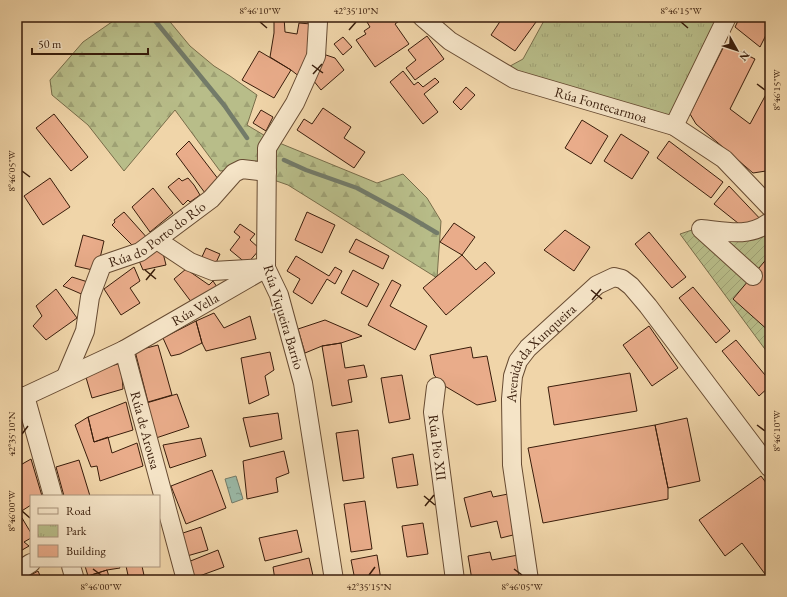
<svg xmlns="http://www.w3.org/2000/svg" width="787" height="597" font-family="'EB Garamond',serif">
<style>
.forest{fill:url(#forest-firs);stroke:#786d4a}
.park{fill:url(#park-tufts);stroke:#786d4a}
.garden{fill:url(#garden-furrows);stroke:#786d4a}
.water{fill:url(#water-ripples);stroke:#737b69}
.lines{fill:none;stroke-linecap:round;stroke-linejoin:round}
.stream{stroke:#737b69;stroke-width:4.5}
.building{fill:#e9ac8a;stroke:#391d0b}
.minor-casing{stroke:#674b32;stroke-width:20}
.minor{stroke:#f5e4c7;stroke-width:18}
.ticks{fill:none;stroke:#391d0b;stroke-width:1.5}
.labels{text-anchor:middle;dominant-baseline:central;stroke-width:4;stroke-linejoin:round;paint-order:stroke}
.street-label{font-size:14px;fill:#391d0b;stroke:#f5e4c7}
.neatline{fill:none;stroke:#391d0b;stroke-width:1.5}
.ticks-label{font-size:10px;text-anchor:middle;fill:#391d0b}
</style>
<defs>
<pattern id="forest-firs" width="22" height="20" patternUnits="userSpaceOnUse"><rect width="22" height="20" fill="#b8bd89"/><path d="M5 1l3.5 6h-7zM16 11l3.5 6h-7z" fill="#9fa275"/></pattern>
<pattern id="park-tufts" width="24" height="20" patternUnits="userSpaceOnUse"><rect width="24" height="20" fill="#b8bd89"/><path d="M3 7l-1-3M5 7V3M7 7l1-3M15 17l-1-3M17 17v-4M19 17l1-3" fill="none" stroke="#9fa275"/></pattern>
<pattern id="garden-furrows" width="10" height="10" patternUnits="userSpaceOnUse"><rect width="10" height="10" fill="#b8bd89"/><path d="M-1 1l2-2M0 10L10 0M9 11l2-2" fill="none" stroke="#9fa275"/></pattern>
<pattern id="water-ripples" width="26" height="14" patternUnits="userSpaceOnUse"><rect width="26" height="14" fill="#9ab9a7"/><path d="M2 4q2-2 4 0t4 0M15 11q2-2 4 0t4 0" fill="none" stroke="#7f9686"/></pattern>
</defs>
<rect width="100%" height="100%" fill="#f0d5a9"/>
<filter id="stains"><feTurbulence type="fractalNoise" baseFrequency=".005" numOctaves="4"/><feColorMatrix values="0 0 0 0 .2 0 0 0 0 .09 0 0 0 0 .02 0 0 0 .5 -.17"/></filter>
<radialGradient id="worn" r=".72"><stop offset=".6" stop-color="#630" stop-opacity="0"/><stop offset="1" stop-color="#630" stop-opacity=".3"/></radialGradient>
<!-- forest -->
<path class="forest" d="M119 17H166L190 46 214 66 230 76 257 95 247 125 272 140 377 183 403 174 427 198 441 221 437 278 288 185 242 169 220 171 175 110 124 171 88 125 52 95 50 80 83 42Z"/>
<!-- park -->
<path class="park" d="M546 17H727L674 126 501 71 523 59Z"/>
<!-- garden -->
<path class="garden" d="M695 229 751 278 770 332V356L680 234Z
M766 230 770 234V257L755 273 709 231Z"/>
<!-- water -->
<path class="water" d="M236 476 243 499 232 503 225 479Z"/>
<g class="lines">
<!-- stream -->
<path class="stream" d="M152 17 224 105 247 138
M284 160 306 170 357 188 405 214 437 233"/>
</g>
<!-- building -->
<path class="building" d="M274 17H284L285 32 297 34 299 23 311 24 306 63 300 77 291 70 270 57 274 33Z
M374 17H402L403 18 395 24 409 44 375 67 356 40 366 34 364 31 370 27 367 22Z
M503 17H528L536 22 515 51 491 35Z
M740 17H770V27L760 47 735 27Z
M427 36 444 59 415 80 406 68 416 60 408 50Z
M343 37 352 47 343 55 334 44Z
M725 44 755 59 730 109 750 124 770 87V163L766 171 753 173 696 124 690 114Z
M259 51 291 70 274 98 242 80Z
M323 54 335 58 344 70 321 90 313 80Z
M403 71 414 85 418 82 423 87 435 78 439 82 424 94 438 112 423 124 390 82Z
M466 87 475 95 461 110 453 102Z
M323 108 351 127 344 138 365 152 354 168 297 130 304 119 312 124Z
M261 110 273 117 266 131 253 123Z
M54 114 88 157 71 171 36 128Z
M582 120 608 136 591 164 565 148Z
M621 134 649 152 632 179 604 161Z
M189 141 222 184 208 197 176 154Z
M669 141 723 182 711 198 657 158Z
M50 178 70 207 43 225 24 196Z
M179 178 182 181 188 178 194 185 200 195 190 202 188 200 183 205 168 187Z
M729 186 765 224 748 231 714 204Z
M153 188 173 213 150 232 132 207Z
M124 212 149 240 137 250 112 225 115 222 114 220Z
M307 212 335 225 322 253 295 240Z
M454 223 475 237 462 255 440 242Z
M240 224 255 234 250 240 260 249 247 264 230 250 240 237 234 232Z
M565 230 590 247 574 271 544 250Z
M649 232 686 277 672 288 635 244Z
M83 235 104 241 97 271 75 266Z
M356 239 389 256 383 269 349 252Z
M206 248 220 254 215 265 201 259Z
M162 249 166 265 143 270 137 256Z
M462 255 476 270 485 262 495 273 446 315 423 288Z
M296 256 329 276 335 267 342 271 335 284 327 279 312 304 293 292 300 279 287 271Z
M769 256 770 257V332L733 299Z
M134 267 140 281 130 288 140 303 121 315 104 289Z
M186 269 209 285 213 281 219 290 195 307 174 279Z
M353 270 379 284 367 307 341 293Z
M72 277 91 283 86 296 63 286Z
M392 280 401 285 390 306 427 326 415 350 368 325Z
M693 287 730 331 716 343 679 298Z
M56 289 77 318 46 340 33 326 42 316 36 306Z
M214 313 224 328 250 316 256 339 206 351 202 343 196 321Z
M325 320 362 336 341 343 322 346 305 353 298 329Z
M196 321 202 343 180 354 171 356 163 338Z
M649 326 678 368 652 386 623 345Z
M736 340 770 381V386L759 396 722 351Z
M341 343 345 368 364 365 367 377 348 380 352 402 332 406 322 346Z
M158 345 172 395 148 402 135 351Z
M471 347 473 358 487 356 496 401 477 405 443 385 434 375 430 355Z
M270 352 274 370 265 376 269 395 249 404 241 358Z
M121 363 123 389 92 398 85 374Z
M630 373 637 411 554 425 548 387Z
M402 375 410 419 389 423 381 378Z
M177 394 189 427 153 439 143 404Z
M126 402 133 430 94 442 88 417Z
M278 413 282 439 250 447 243 418Z
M88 417 94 442 108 437 112 453 137 443 143 466 100 481 97 466 91 467 75 425Z
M687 418 700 481 668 488 655 425Z
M655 425 668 488V499L543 523 528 448Z
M358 430 364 478 343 481 336 433Z
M201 438 206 456 170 468 163 445Z
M284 451 289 473 276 478 278 492 247 499 243 461Z
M413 454 418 485 397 488 392 458Z
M31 459 42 496H31V505L17 514V467Z
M79 460 90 496H64L56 467Z
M212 470 226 508 186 524 171 486Z
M761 476 770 488V570L765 574 742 543 725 556 699 520Z
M491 491 493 497 508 494 517 534 501 538 497 521 471 527 464 498Z
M365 501 372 549 351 552 344 504Z
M22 518 31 533V538L24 542 29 546 17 553V520Z
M423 523 428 554 407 557 402 526Z
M201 527 208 550 187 556 180 534Z
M297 530 302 552 265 561 259 538Z
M218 550 224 567 194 578 188 562Z
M490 552 492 560 518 555 522 580H472L468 556Z
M377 555 381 580H355L351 560Z
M309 558 314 580H275L273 567Z
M85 566H119L120 568 107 570 88 576Z
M126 566H142L145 580H129Z
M107 570 110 580H82V578Z
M38 571 42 580H22Z"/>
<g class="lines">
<defs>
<g id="minor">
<path d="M316 17 318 22 316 56 295 103 267 148 266 268 279 295 303 383 334 580"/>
<path id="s1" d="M422 17 450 41 514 79 674 126 724 159 770 207"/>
<path d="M674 126 727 17"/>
<path d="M157 240 190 262 213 271 264 268"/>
<path d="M753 276 701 229C724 231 748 238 768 223"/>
<path id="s2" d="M124 350 186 580"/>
<path id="s3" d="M66 376 85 331 90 297 102 265 140 252 211 199 234 173 242 169 267 172"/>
<path id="s4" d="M436 387 433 412 455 580"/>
<path d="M25 396 53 496"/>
<path id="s5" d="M17 400 124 350 266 268"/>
<path d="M71 566 75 580"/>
<path d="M17 572 31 563"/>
<path id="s6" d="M529 580 512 465 511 399 513 376 518 361 528 348 597 285 614 277 622 279 631 286 648 306 770 468"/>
</g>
</defs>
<!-- minor casing -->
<use href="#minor" class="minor-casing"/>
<!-- minor -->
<use href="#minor" class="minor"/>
</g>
<!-- ticks -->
<path class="ticks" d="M260 22 267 28M681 22 688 28M349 30 356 22M312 65 323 73M313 74 322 64M757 84 765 90M22 171 30 177M145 270 156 279M146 280 155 269M591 290 602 299M592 300 601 289M757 425 765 431M22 434 28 426M424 496 435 505M425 506 434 495M22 511 30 518M93 569 101 575M514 569 522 575M369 575 375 567"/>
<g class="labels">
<!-- street labels -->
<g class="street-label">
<text stroke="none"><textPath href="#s1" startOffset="202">Rúa Fontecarmoa</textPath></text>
<text stroke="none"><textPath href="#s3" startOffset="181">Rúa do Porto do Río</textPath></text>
<text stroke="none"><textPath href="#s5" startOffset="200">Rúa Vella</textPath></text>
<text transform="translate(284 317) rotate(73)">Rúa Viqueira Barrio</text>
<text stroke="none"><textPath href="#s6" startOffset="239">Avenida da Xunqueira</textPath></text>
<text stroke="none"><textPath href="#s2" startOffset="83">Rúa de Arousa</textPath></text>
<text stroke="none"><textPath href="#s4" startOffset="61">Rúa Pío XII</textPath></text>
</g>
</g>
<!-- margin -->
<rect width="787" height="597" fill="none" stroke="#f0d5a9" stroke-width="44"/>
<!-- legend -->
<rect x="30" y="495" width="130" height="72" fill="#f5e4c7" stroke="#aa947c"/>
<rect x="38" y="508" width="20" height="6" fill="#f5e4c7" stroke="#aa947c"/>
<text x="66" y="515" font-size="12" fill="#391d0b">Road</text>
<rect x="38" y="525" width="20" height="12" fill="url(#park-tufts)" stroke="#aa947c"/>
<text x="66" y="535" font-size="12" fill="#391d0b">Park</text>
<rect x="38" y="545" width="20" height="12" fill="#e9ac8a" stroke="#aa947c"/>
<text x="66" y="555" font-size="12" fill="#391d0b">Building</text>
<!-- north arrow -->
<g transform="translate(737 50) rotate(129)" stroke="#f5e4c7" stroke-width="3" paint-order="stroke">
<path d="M0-3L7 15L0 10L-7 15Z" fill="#391d0b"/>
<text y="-6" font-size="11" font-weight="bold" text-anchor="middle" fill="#391d0b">N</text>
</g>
<!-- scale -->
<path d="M32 48v6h116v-6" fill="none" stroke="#391d0b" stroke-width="2"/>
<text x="38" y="48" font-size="12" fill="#391d0b" stroke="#f5e4c7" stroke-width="3" paint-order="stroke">50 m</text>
<rect x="22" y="22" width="743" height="553" class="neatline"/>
<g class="ticks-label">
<text x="260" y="14">8°46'10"W</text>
<text x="356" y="14">42°35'10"N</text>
<text x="681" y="14">8°46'15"W</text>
<text transform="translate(776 90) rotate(-90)" y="4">8°46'15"W</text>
<text transform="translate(11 171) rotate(-90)" y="4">8°46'05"W</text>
<text transform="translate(776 431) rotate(-90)" y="4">8°46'10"W</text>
<text transform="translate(11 434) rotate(-90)" y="4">42°35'10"N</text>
<text transform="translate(11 511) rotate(-90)" y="4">8°46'00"W</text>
<text x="101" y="590">8°46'00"W</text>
<text x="369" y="590">42°35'15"N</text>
<text x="522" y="590">8°46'05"W</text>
</g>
<rect width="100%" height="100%" filter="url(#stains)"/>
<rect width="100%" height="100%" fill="url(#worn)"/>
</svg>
